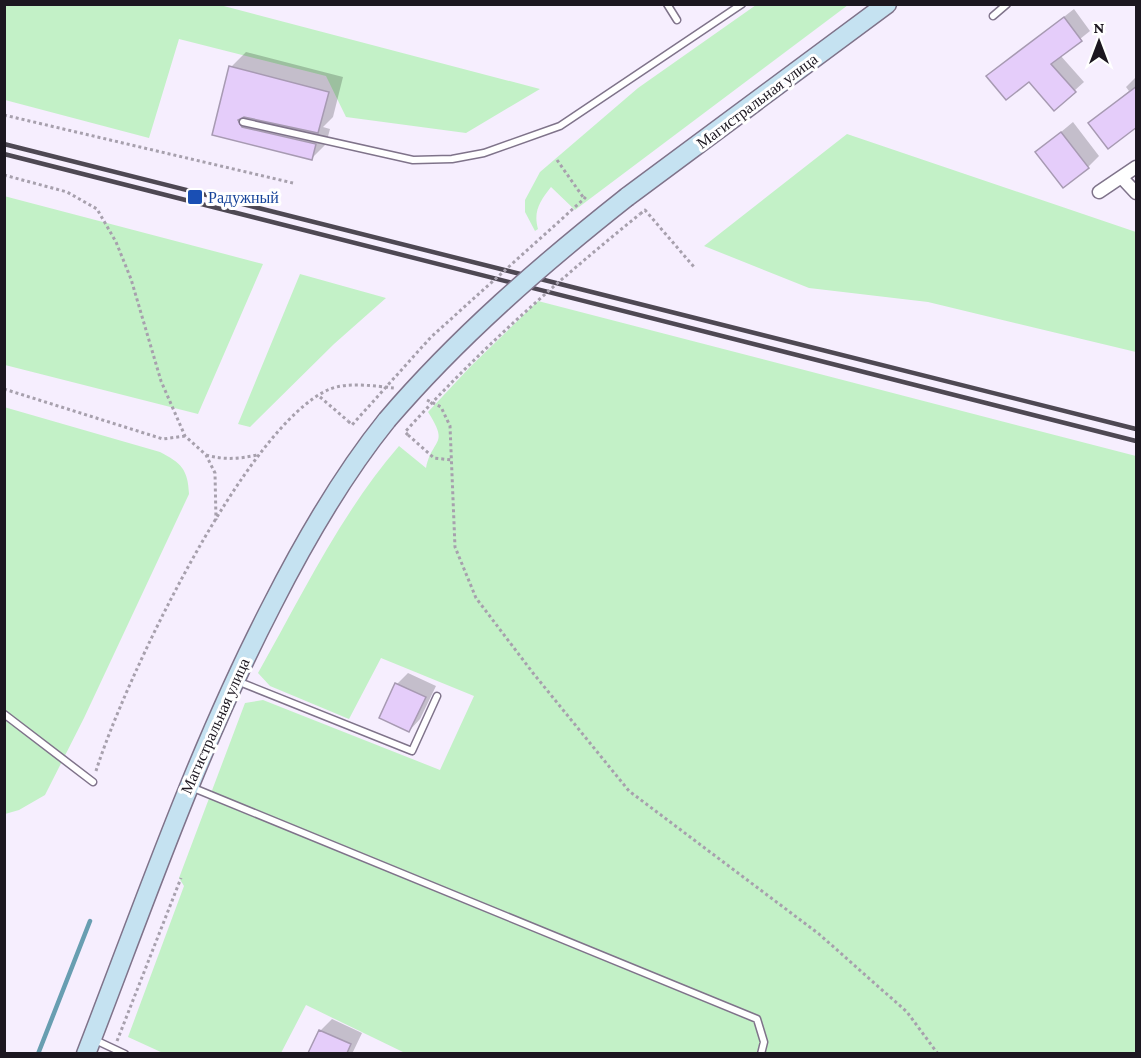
<svg xmlns="http://www.w3.org/2000/svg" width="1141" height="1058" font-family="'Crimson Pro',serif">
<style>
.green{fill:#c3f1c7}
.shadow{fill:#0003}
.lines{fill:none;stroke-linecap:round;stroke-linejoin:round}
.stream{stroke:#689eb1;stroke-width:4.5}
.building{fill:#e5cdfa;stroke:#a79ab2;stroke-width:1.5}
.lane-casing{stroke:#7f738a;stroke-width:9}
.street-casing{stroke:#7f738a;stroke-width:15}
.secondary-casing{stroke:#7f738a;stroke-width:21}
.path{stroke:#a7a0ad;stroke-width:3;stroke-dasharray:3 3;stroke-linecap:butt}
.lane{stroke:#fff;stroke-width:6}
.street{stroke:#fff;stroke-width:12}
.secondary{stroke:#c5e2f1;stroke-width:18}
.rail{stroke:#4e4853;stroke-width:4.5}
.secondary-bridge-casing{stroke:#7f738a;stroke-width:21;stroke-linecap:butt}
.path-bridge{stroke:#a7a0ad;stroke-width:3;stroke-dasharray:3 3;stroke-linecap:butt}
.secondary-bridge{stroke:#c5e2f1;stroke-width:18}
.transit-dot{fill:#1a4fb4;stroke:#fff;stroke-width:2}
.labels{text-anchor:middle;dominant-baseline:central;stroke-width:6;stroke-linejoin:round;paint-order:stroke}
.street-label{font-size:16px;fill:#1c1720;stroke:#fff}
.transit-label{font-size:16px;fill:#164399;stroke:#fff;text-anchor:start}
</style>
<rect width="100%" height="100%" fill="#f6eefe"/>
<!-- green -->
<path class="green" d="M4 5H220L540 89 466 133 346 117 326 76 179 39 149 138 5 100Z
M756 5H848L575 210 551 187C540 201 533 211 538 229L535 231 525 212V200L540 172 638 88Z
M847 134 1136 232V352L928 302 809 288 704 246Z
M4 196 263 264 198 414 5 365Z
M300 274 386 298 334 344 250 427 238 424Z
M538 301 1136 456V1053H405L306 1005 281 1053H163L128 1037 184 886 179 878 245 703 263 700 440 770 474 696 381 658 349 719 270 686 258 673C301 597 341 513 399 446L426 468C432 438 450 446 428 412L470 367Z
M4 407 160 452C181 463 188 469 189 494L84 718 45 795 19 810 5 814Z"/>
<!-- shadow -->
<path class="shadow" d="M1074 9 1090 31 1060 55 1084 82 1054 109 1029 80 988 76Z
M246 52 343 77 333 117 323 127 330 129 326 144 311 159 213 134 231 67Z
M1136 77V127L1090 123 1129 91 1126 87Z
M1073 122 1099 156 1088 167 1037 152Z
M408 673 436 686 420 719 409 731 397 684Z
M332 1019 362 1033 352 1054H310L320 1031Z"/>
<g class="lines">
<!-- stream -->
<path class="stream" d="M38 1054 90 921"/>
</g>
<!-- building -->
<path class="building" d="M1064 17 1082 41 1051 64 1076 92 1054 111 1029 82 1006 100 986 76Z
M229 66 329 92 318 133 244 117 238 120 242 127 316 144 312 160 212 135Z
M1137 86V127L1108 149 1088 123Z
M1061 132 1089 168 1063 188 1035 152Z
M395 683 426 697 409 732 379 718Z
M319 1030 351 1044 347 1053H308Z"/>
<g class="lines">
<defs>
<path id="lane" d="M667 4 677 20
M993 16 1007 4
M243 122 413 160 452 159 484 153 560 126 742 4
M237 681 412 751 437 696
M4 714 93 782
M191 787 757 1019 764 1042 761 1054
M93 1039 125 1054"/>
<path id="street" d="M1122 178 1136 193
M1099 192 1136 167"/>
<path id="secondary" d="M627 197 887 4
M86 1054C145 902 197 750 272 605 305 540 341 477 387 420"/>
</defs>
<!-- lane casing -->
<use href="#lane" class="lane-casing"/>
<!-- street casing -->
<use href="#street" class="street-casing"/>
<!-- secondary casing -->
<use href="#secondary" class="secondary-casing"/>
<!-- path -->
<path class="path" d="M4 115 293 183
M557 160 583 197
M4 175 67 192 97 209 116 242 131 279 161 381 185 436 206 455 215 473 216 520
M640 214 645 210 694 267
M4 389 163 439 185 436
M320 397 348 421
M427 400 441 407 450 426 455 547 476 598 533 673 629 791 819 934 907 1012 938 1054
M408 435 434 458 452 460
M206 455C224 460 239 459 257 455
M96 771C123 684 246 424 330 389 348 382 375 386 394 388
M117 1041 181 878"/>
<!-- lane -->
<use href="#lane" class="lane"/>
<!-- street -->
<use href="#street" class="street"/>
<!-- secondary -->
<use href="#secondary" class="secondary"/>
<!-- rail -->
<path class="rail" d="M4 144 1136 429
M4 154 1136 441"/>
<defs>
<path id="secondary-bridge" d="M387 420C458 337 541 265 627 197"/>
</defs>
<!-- secondary-bridge casing -->
<use href="#secondary-bridge" class="secondary-bridge-casing"/>
<!-- path-bridge -->
<path class="path-bridge" d="M348 421 352 425 431 337 585 198 583 197
M408 435 405 432C477 352 556 282 640 214"/>
<!-- secondary-bridge -->
<use href="#secondary-bridge" class="secondary-bridge"/>
</g>
<!-- markers -->
<rect class="transit-dot" x="187" y="189" width="16" height="16" rx="3"/>
<g class="labels">
<!-- street labels -->
<g class="street-label">
<text transform="translate(757 101) rotate(-37)">Магистральная улица</text>
<text transform="translate(215 726) rotate(-66)">Магистральная улица</text>
</g>
<!-- transit labels -->
<g class="transit-label">
<text x="208" y="197">Радужный</text>
</g>
</g>
<!-- border -->
<rect width="1141" height="1058" fill="none" stroke="#1c1720" stroke-width="12"/>
<!-- north arrow -->
<g transform="translate(1099 42)" stroke="#ffffff" stroke-width="4.5" paint-order="stroke">
<path d="M0-4.5L10 22L0 15L-10 22Z" fill="#1c1720"/>
<text y="-9" font-size="16" font-weight="bold" text-anchor="middle" fill="#1c1720">N</text>
</g>
</svg>
